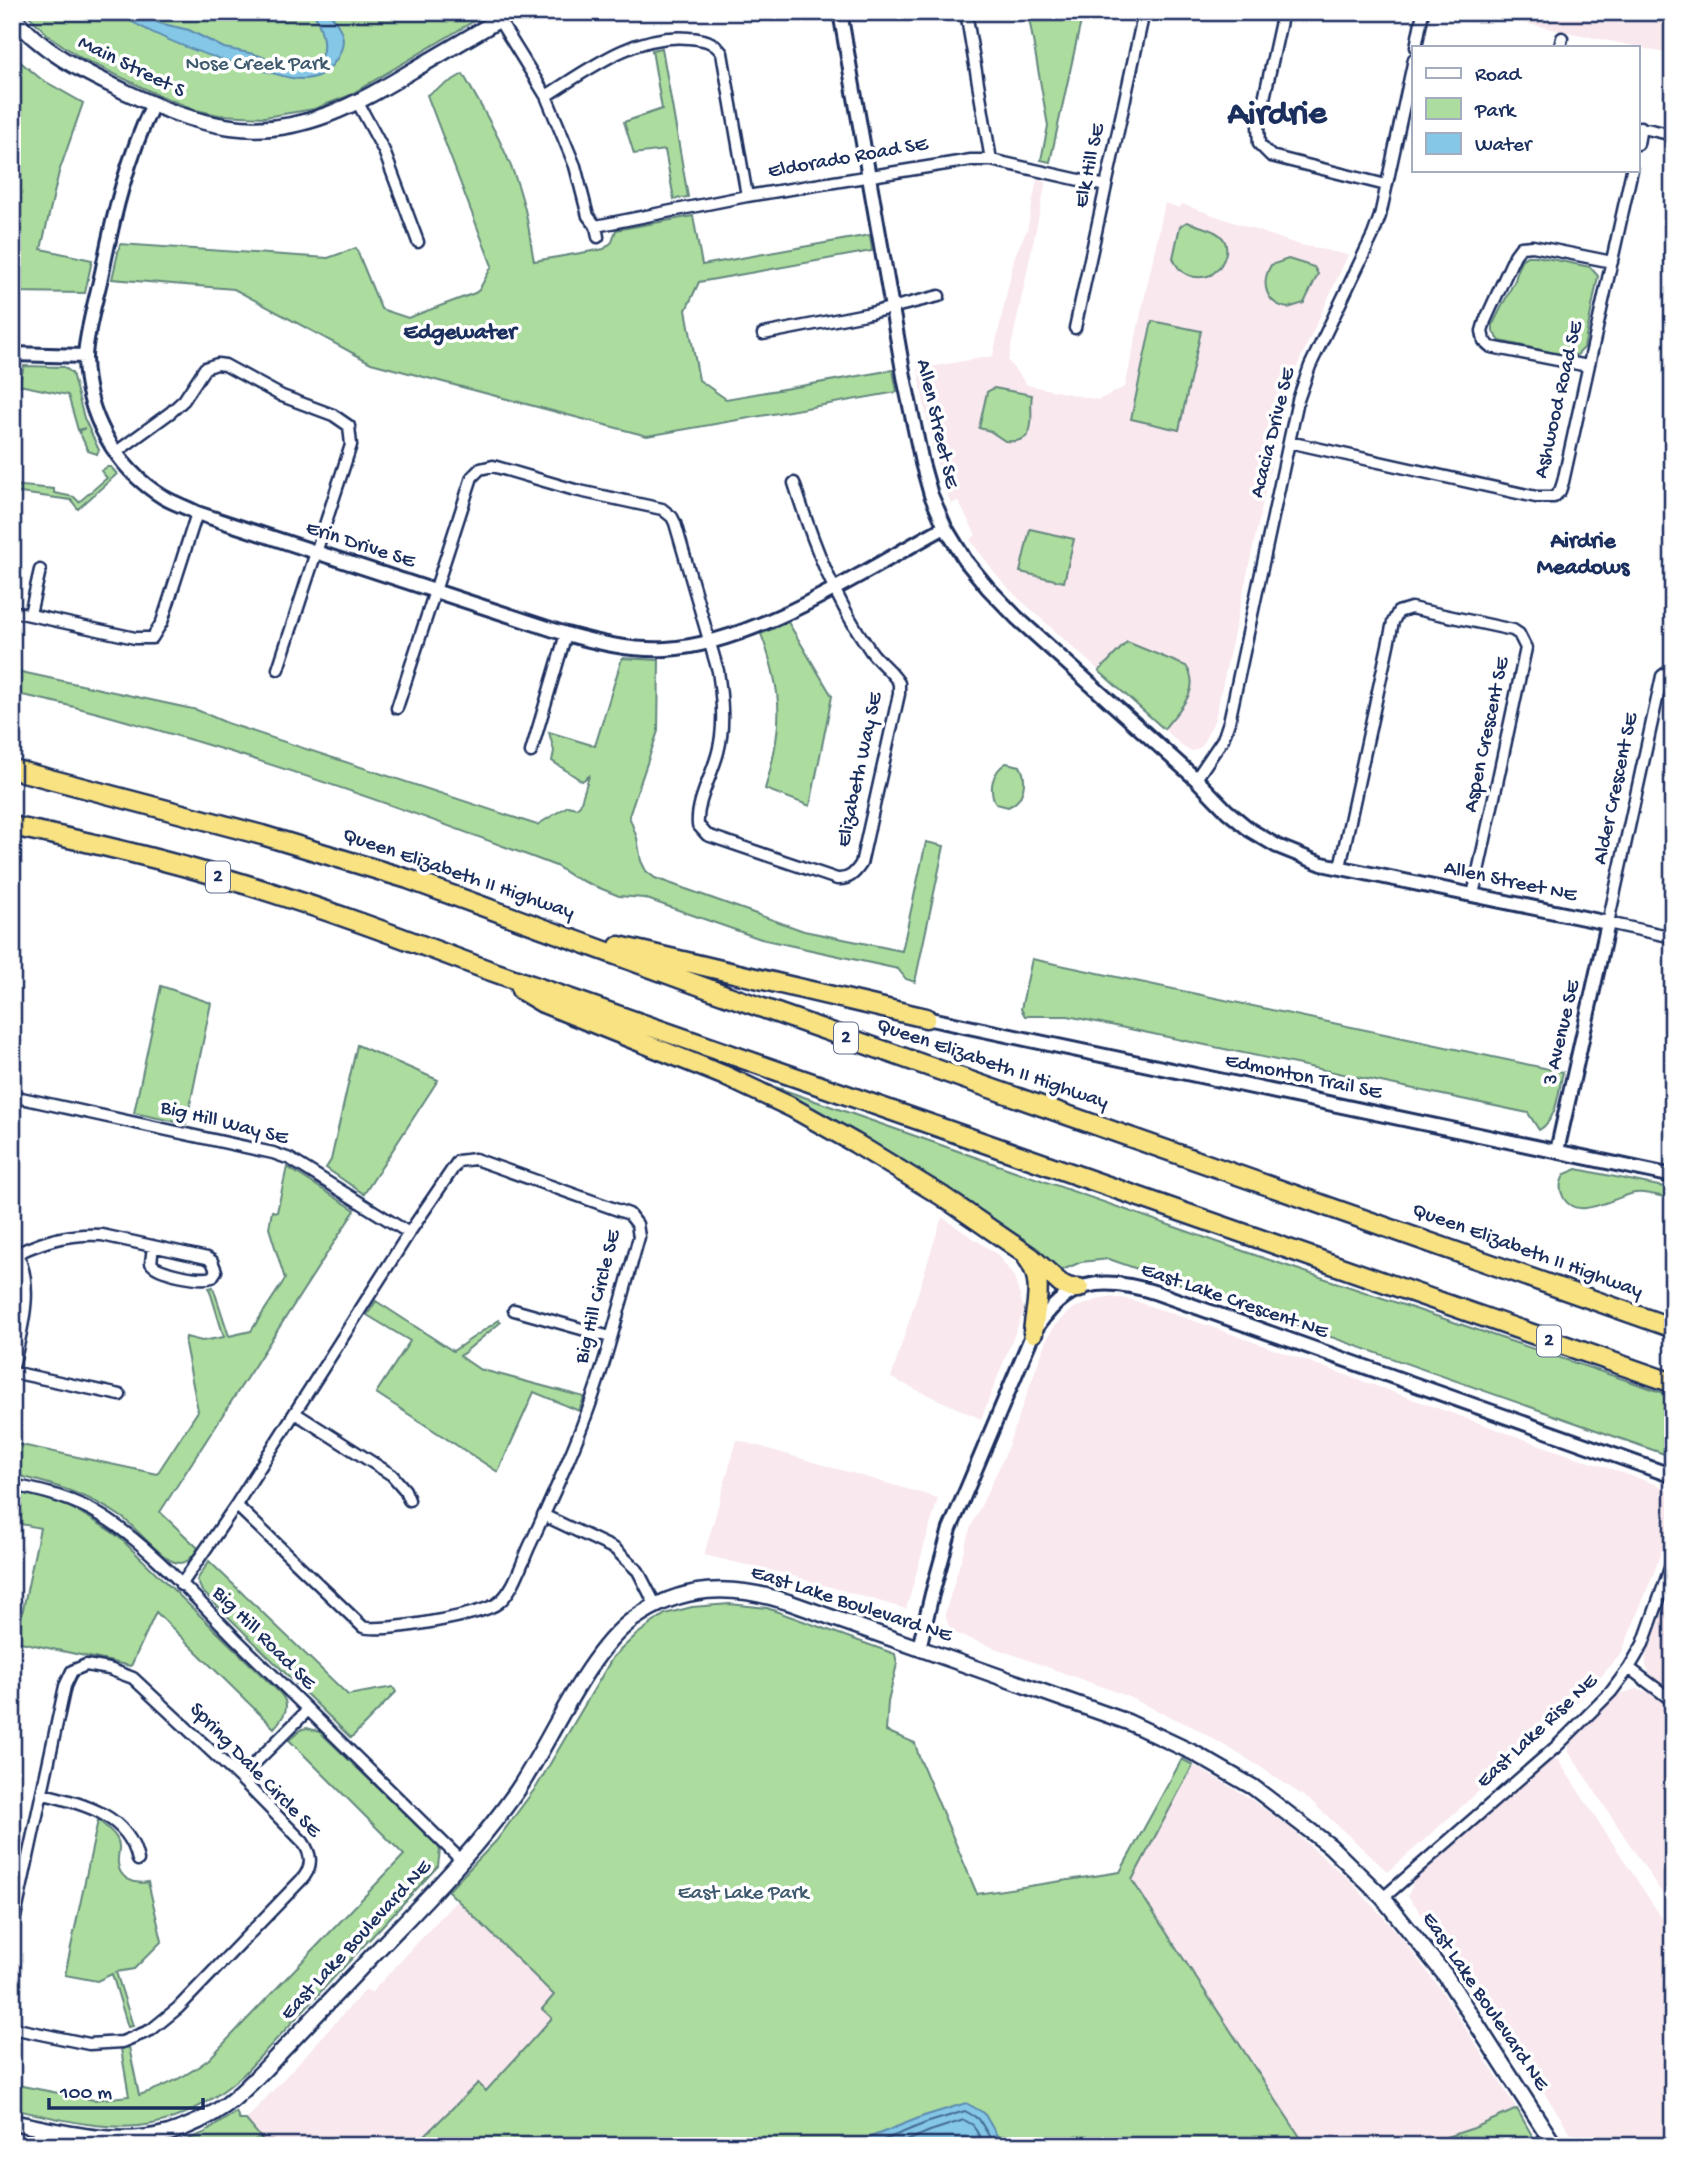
<svg xmlns="http://www.w3.org/2000/svg" width="1685" height="2158" font-family="'Gochi Hand',sans-serif">
<style>
.built{fill:#f9e8ed}
.green{fill:#acdd9e;stroke:#64867e;stroke-width:2}
.water{fill:#85c7e6;stroke:#5b8ab0;stroke-width:2}
.lines{fill:none;stroke-linecap:round;stroke-linejoin:round}
.shore{stroke:#456c94;stroke-width:2}
.minor-casing{stroke:#1b2f5e;stroke-width:15}
.tertiary-casing{stroke:#1b2f5e;stroke-width:18}
.secondary-casing{stroke:#1b2f5e;stroke-width:19}
.motorway-casing{stroke:#1b2f5e;stroke-width:23}
.minor{stroke:#fff;stroke-width:10}
.tertiary{stroke:#fff;stroke-width:12}
.secondary{stroke:#fff;stroke-width:14}
.motorway{stroke:#f8e281;stroke-width:18}
.labels{text-anchor:middle;dominant-baseline:central;stroke-width:7;stroke-linejoin:round;paint-order:stroke}
.shield{fill:#fff;stroke:#5f6d8e;stroke-width:2}
.shield-label{font-size:19px;font-weight:bold;fill:#1b2f5e}
.park-label{font-size:21px;fill:#3f5a6e;stroke:#fff}
.street-label{font-size:21px;fill:#1b2f5e;stroke:#fff}
.neighbourhood-label{font-size:23px;font-weight:bold;fill:#1b2f5e;stroke:#fff}
.town-label{font-size:35px;font-weight:bold;fill:#1b2f5e;stroke:#fff}
</style>
<rect width="100%" height="100%" fill="#fff"/>
<filter id="ink" filterUnits="userSpaceOnUse"><feTurbulence type="fractalNoise" baseFrequency=".0143" numOctaves="2"/><feDisplacementMap in="SourceGraphic" scale="14" xChannelSelector="R" yChannelSelector="G"/><feConvolveMatrix kernelMatrix="1 2 1 2 8 2 1 2 1" color-interpolation-filters="sRGB"/></filter>
<g filter="url(#ink)">
<!-- built -->
<path class="built" d="M1472 12H1673V55L1638 47Z
M1037 180 1046 182 1008 361 1027 385 1098 400 1125 387 1165 203 1180 208 1182 204 1296 244 1348 255 1289 384 1215 719 1201 747 1193 751 1186 749 1015 595 999 578 970 540 976 535 958 501 951 504 933 453 918 369 993 356 1015 255 1027 230Z
M942 1217 998 1255 1014 1277 1024 1310 981 1419 891 1378Z
M1106 1297 1129 1299 1206 1325 1540 1445 1661 1486 1672 1495V1516L1655 1570 1621 1654 1585 1694 1542 1735 1388 1872 1312 1802 1259 1766 1195 1728 1122 1694 951 1632 945 1614 970 1529 1004 1457 1046 1341 1056 1324 1074 1308Z
M737 1440 938 1498 906 1609 786 1574 704 1555Z
M1673 1585V1693L1650 1674 1646 1665V1657Z
M1637 1689 1646 1691 1673 1709V1910L1569 1752V1743L1619 1694Z
M1550 1759 1558 1760 1673 1935V2146H1586L1574 2138 1453 1955 1408 1896 1414 1880Z
M1193 1765 1243 1794 1288 1826 1349 1880 1396 1931 1441 1990 1517 2109 1474 2128 1419 2146H1306L1132 1879Z
M457 1900 554 1996 542 2009 552 2018 485 2091 414 2146H268L246 2120 366 1989 371 1993Z"/>
<!-- green -->
<path class="green" d="M25 12H489L348 96 314 109 265 117 219 115 196 110 158 95 81 58 49 36Z
M1028 12H1083L1050 162 1041 160 1048 126Z
M662 48 688 197 674 199 665 150 634 154 624 122 662 109 652 50Z
M12 55 41 79 83 103 59 172 41 249 92 260 85 293 12 292Z
M463 74C487 116 511 156 523 202 529 222 530 242 534 261L604 249 612 242 616 230 693 216 702 265 870 235 872 251 699 282 686 310 699 380 726 399 893 370 897 392 647 436 371 363 234 289 112 279 120 244 328 258 356 248 381 309 408 318 475 293 479 290 492 266 427 95Z
M1187 222C1196 225 1207 228 1215 232 1235 242 1225 265 1211 275 1195 281 1179 275 1173 258L1180 226Z
M1527 256H1536L1590 267 1598 276 1584 348 1577 355 1569 356 1500 341 1493 332V324L1515 280 1521 260Z
M1288 259 1314 267 1318 274 1304 303 1288 308C1266 304 1260 284 1271 265Z
M1152 321 1201 331 1179 430 1131 419Z
M24 366 64 367 72 373 84 418 99 450 97 454 88 451 79 431 85 428 78 430 68 395 19 385Z
M994 388 1032 395C1028 413 1042 445 1005 441L990 431 979 428 987 392Z
M107 467H111L117 474 78 509 71 500 20 493 12 497V485L54 489V493L74 497 79 502 107 478 101 471Z
M1030 529 1074 539 1064 582 1020 572Z
M788 622 832 696 810 806 765 789C783 728 784 694 761 634Z
M1127 642 1186 666C1203 690 1178 710 1164 729L1099 671Z
M622 658 659 660 658 731 629 816 637 838 641 861 646 871 655 878 804 931 902 951 926 842 944 846 915 982 906 979 898 969 761 939 644 898 619 896 573 877 556 866C438 821 319 778 198 742 137 724 75 705 12 693V670L197 710 227 723 537 825 568 806 576 808 580 805 589 776 582 781 552 761 554 751 549 732 595 746Z
M1006 763 1020 766C1028 780 1024 801 1008 807L996 804C988 789 992 772 1006 763Z
M1032 959 1563 1072C1558 1092 1558 1119 1539 1130L1528 1113 1068 1016H1025L1021 1009Z
M161 986 211 1003 186 1124 134 1113Z
M357 1045 438 1080 364 1194 326 1168 331 1160Z
M764 1083 1246 1252 1673 1396V1457L1109 1259 1081 1262 1060 1271C968 1199 866 1141 764 1083Z
M287 1167 355 1210 160 1512 198 1548C192 1558 185 1567 172 1561 158 1555 137 1529 123 1518 89 1494 52 1484 12 1474V1443L157 1474 198 1411 185 1344 186 1337 202 1341 224 1337 209 1288 213 1287 229 1336 251 1331 285 1279 269 1228 272 1211 277 1212Z
M1577 1169 1673 1189V1199C1661 1197 1647 1191 1635 1193 1615 1196 1573 1225 1562 1194 1559 1187 1561 1180 1565 1174Z
M376 1301 453 1351 499 1320 501 1322 460 1356 479 1369 584 1397 579 1411 534 1392 498 1472 376 1393 410 1341 367 1315Z
M12 1493C51 1493 89 1516 119 1537L280 1693C292 1706 284 1717 274 1728L156 1612 131 1666 16 1641 17 1637 12 1636V1618L21 1619 40 1528 12 1522Z
M209 1561 348 1695 393 1687 396 1692 351 1738 202 1591 197 1580Z
M730 1604 767 1608 895 1654 897 1664 888 1702 886 1731 915 1743 919 1757 977 1894 1120 1872 1182 1759 1193 1765 1132 1880 1306 2146H414L478 2083 486 2091 552 2018 542 2009 554 1995 448 1891 496 1841 537 1786 613 1657 636 1635 665 1614 692 1607Z
M307 1728 320 1732 438 1846 440 1850 438 1866 243 2075C160 2146 110 2130 12 2109V2084L94 2100 129 2096 121 2049 129 2047 139 2095C165 2087 187 2076 209 2059L404 1855 289 1740 302 1729Z
M98 1820C105 1826 115 1832 118 1841 121 1848 117 1856 118 1863 119 1879 135 1885 148 1882L162 1941 134 1969 116 1972 133 2026 128 2027 112 1974 97 1981 65 1975Z
M1517 2109 1538 2146H1419L1474 2128Z
M236 2112 240 2120H246L268 2146H172L204 2133Z"/>
<!-- water -->
<path class="water" d="M115 12H141L159 23 189 30 224 48 254 54 296 68 321 57C327 44 320 24 313 12H329C340 27 348 37 339 55 334 65 323 76 311 78 298 81 282 76 269 72 215 60 162 41 115 12Z
M966 2103 984 2113 1003 2146H848L924 2116Z"/>
<g class="lines">
<!-- shore -->
<path class="shore" d="M869 2146 926 2123 965 2111 979 2119 995 2146
M895 2146 930 2131 964 2120 973 2125 985 2146"/>
<defs>
<path id="minor" d="M966 12 991 160
M1283 12 1258 126 1259 144 1271 156 1386 185
M499 20 546 96 575 166 588 216 596 226 747 196 971 160H991L1106 186
M1416 47 1423 12
M1560 47 1562 38
M546 96C589 69 635 33 689 38 704 39 713 41 722 53L747 196
M358 103 384 151 418 242
M1638 127 1673 135
M1638 144 1641 127
M596 226 598 237
M1075 328 1144 12
M763 334 866 314 939 296
M1588 366 1491 347 1484 341 1482 331 1485 321 1515 255 1521 247 1533 246 1612 262
M1289 442 1536 497H1554L1560 491 1563 482 1632 170
M115 453 171 412 184 400 205 368 217 364 225 365 282 396 333 415 349 426 351 445 278 669
M12 611 135 638H152L162 622 197 513
M30 614 40 570
M1673 668 1662 676 1608 923 1673 937
M397 708 472 477 480 469 493 466 575 490 662 509 672 517 675 523 718 671C722 698 725 726 718 752 712 776 696 801 698 825L707 835 837 879C849 880 855 873 861 864L899 694V683C891 670 878 662 870 650 834 599 813 543 794 483
M531 752 566 634
M1196 779 1223 739 1229 722 1298 400 1310 366 1373 235 1380 216 1414 59
M1340 867 1393 622 1398 612 1411 608 1513 630 1519 634 1526 648 1473 895
M12 1096 273 1153 290 1159 409 1233
M12 1246C38 1281 21 1332 12 1371
M18 1253C46 1240 71 1233 102 1235L207 1258 212 1261 216 1271 212 1277C201 1281 157 1273 151 1263L153 1246
M514 1310 610 1337
M12 1372 120 1395
M295 1413 392 1475 405 1490 409 1500
M12 1485C44 1491 75 1499 102 1516 149 1545 197 1600 236 1639 311 1713 386 1786 461 1860
M543 1515 615 1549 638 1571 656 1606
M181 1585 236 1505 409 1233 458 1161 475 1159 629 1214 637 1224 639 1237C624 1290 611 1344 593 1396 576 1446 553 1495 531 1543 522 1561 515 1590 498 1603 483 1615 381 1633 363 1627L236 1505
M1629 1668 1673 1701
M240 1778 308 1710
M43 1794C82 1803 129 1815 138 1860
M1383 1898 1557 1746 1611 1692 1629 1668 1643 1644 1673 1560
M12 1931 65 1686 72 1671 86 1665 109 1669 133 1678 240 1778 303 1842C311 1854 313 1864 304 1877L178 2008 151 2030 122 2042 89 2044 12 2028"/>
<path id="tertiary" d="M840 12 905 382 922 463 931 495 945 527 965 560 988 588 1017 618 1196 779 1227 811 1250 830 1277 846 1322 864 1608 923 1557 1151
M153 104C128 157 114 212 103 268 98 293 85 335 85 358 86 413 115 468 163 497 173 503 186 507 197 513L566 634C599 643 632 651 666 649 755 644 867 569 945 527
M12 354 85 356
M926 1018 1673 1176
M919 1648 932 1594 950 1529 1033 1333C1066 1279 1101 1275 1157 1293L1673 1476"/>
<path id="secondary" d="M12 15C41 52 84 72 126 92 160 108 193 122 231 127 300 137 359 103 415 69 448 50 480 31 512 12
M12 2122C65 2133 116 2147 169 2133 188 2127 209 2117 226 2105 246 2090 262 2072 279 2054 305 2027 330 2000 356 1973 411 1914 471 1857 517 1791 551 1741 585 1655 632 1620 682 1584 732 1584 788 1602L1128 1722 1194 1753 1253 1787 1330 1846 1383 1898 1445 1975 1555 2146"/>
<path id="motorway" d="M12 769 262 835 408 879 717 992 1673 1328
M12 826C85 841 159 858 231 880 318 906 403 938 488 970L1673 1383
M619 946 926 1018
M521 990 543 1003 723 1075 791 1107 855 1143 942 1196 1031 1257 1061 1284 1070 1288H1079
M1028 1259C1045 1282 1035 1307 1033 1333"/>
</defs>
<!-- minor casing -->
<use href="#minor" class="minor-casing"/>
<!-- tertiary casing -->
<use href="#tertiary" class="tertiary-casing"/>
<!-- secondary casing -->
<use href="#secondary" class="secondary-casing"/>
<!-- motorway casing -->
<use href="#motorway" class="motorway-casing"/>
<!-- minor -->
<use href="#minor" class="minor"/>
<!-- tertiary -->
<use href="#tertiary" class="tertiary"/>
<!-- secondary -->
<use href="#secondary" class="secondary"/>
<!-- motorway -->
<use href="#motorway" class="motorway"/>
</g>
</g>
<g class="labels">
<!-- shield labels -->
<g class="shield">
<rect x="206" y="861.5" width="24" height="31" rx="5"/>
<rect x="834" y="1022.5" width="24" height="31" rx="5"/>
<rect x="1537" y="1325.5" width="24" height="31" rx="5"/>
</g>
<g class="shield-label">
<text x="218" y="877">2</text>
<text x="846" y="1038">2</text>
<text x="1549" y="1341">2</text>
</g>
<!-- park labels -->
<g class="park-label">
<text x="257" y="65">Nose Creek Park</text>
<text x="743" y="1894">East Lake Park</text>
</g>
<!-- street labels -->
<g class="street-label">
<text transform="translate(131 68) rotate(26)">Main Street S</text>
<text transform="translate(848 159) rotate(-10)">Eldorado Road SE</text>
<text transform="translate(1091 166) rotate(-78)">Elk Hill SE</text>
<text transform="translate(1560 400) rotate(-77)">Ashwood Road SE</text>
<text transform="translate(936 424) rotate(77)">Allen Street SE</text>
<text transform="translate(1274 433) rotate(-76)">Acacia Drive SE</text>
<text transform="translate(360 546) rotate(18)">Erin Drive SE</text>
<text transform="translate(1488 735) rotate(-78)">Aspen Crescent SE</text>
<text transform="translate(861 770) rotate(-78)">Elizabeth Way SE</text>
<text transform="translate(1617 789) rotate(-78)">Alder Crescent SE</text>
<text transform="translate(458 875) rotate(19)">Queen Elizabeth II Highway</text>
<text transform="translate(1510 883) rotate(12)">Allen Street NE</text>
<text transform="translate(1563 1033) rotate(-77)">3 Avenue SE</text>
<text transform="translate(992 1065) rotate(19)">Queen Elizabeth II Highway</text>
<text transform="translate(1303 1078) rotate(12)">Edmonton Trail SE</text>
<text transform="translate(224 1124) rotate(14)">Big Hill Way SE</text>
<text transform="translate(1527 1252) rotate(20)">Queen Elizabeth II Highway</text>
<text transform="translate(599 1297) rotate(-76)">Big Hill Circle SE</text>
<text transform="translate(1234 1302) rotate(19)">East Lake Crescent NE</text>
<text transform="translate(851 1605) rotate(18)">East Lake Boulevard NE</text>
<text transform="translate(263 1639) rotate(45)">Big Hill Road SE</text>
<text transform="translate(1538 1732) rotate(-43)">East Lake Rise NE</text>
<text transform="translate(254 1771) rotate(46)">Spring Dale Circle SE</text>
<text transform="translate(357 1941) rotate(-47)">East Lake Boulevard NE</text>
<text transform="translate(1484 2002) rotate(56)">East Lake Boulevard NE</text>
</g>
<!-- neighbourhood labels -->
<g class="neighbourhood-label">
<text x="460" y="333">Edgewater</text>
<text x="1583" y="542">Airdrie<tspan x="1583" dy="26">Meadows</tspan></text>
</g>
<!-- town labels -->
<g class="town-label">
<text x="1277" y="115">Airdrie</text>
</g>
</g>
<!-- margin -->
<rect width="1685" height="2158" fill="none" stroke="#fff" stroke-width="42"/>
<rect x="21" y="21" width="1643" height="2116" fill="none" stroke="#1b2f5e" stroke-width="2.5" filter="url(#ink)"/>
<!-- legend -->
<rect x="1412" y="46" width="228" height="126" fill="#ffffff" stroke="#a4acbf" stroke-width="2"/>
<rect x="1426" y="68" width="35" height="10" fill="#ffffff" stroke="#a4acbf" stroke-width="2"/>
<text x="1475" y="80" font-size="21" fill="#1b2f5e">Road</text>
<rect x="1426" y="98" width="35" height="21" fill="#acdd9e" stroke="#a4acbf" stroke-width="2"/>
<text x="1475" y="116" font-size="21" fill="#1b2f5e">Park</text>
<rect x="1426" y="133" width="35" height="21" fill="#85c7e6" stroke="#a4acbf" stroke-width="2"/>
<text x="1475" y="150" font-size="21" fill="#1b2f5e">Water</text>
<!-- scale -->
<path d="M49 2098v10h154v-10" fill="none" stroke="#1b2f5e" stroke-width="3.5"/>
<text x="60" y="2098" font-size="21" fill="#1b2f5e" stroke="#ffffff" stroke-width="5" paint-order="stroke">100 m</text>
</svg>
